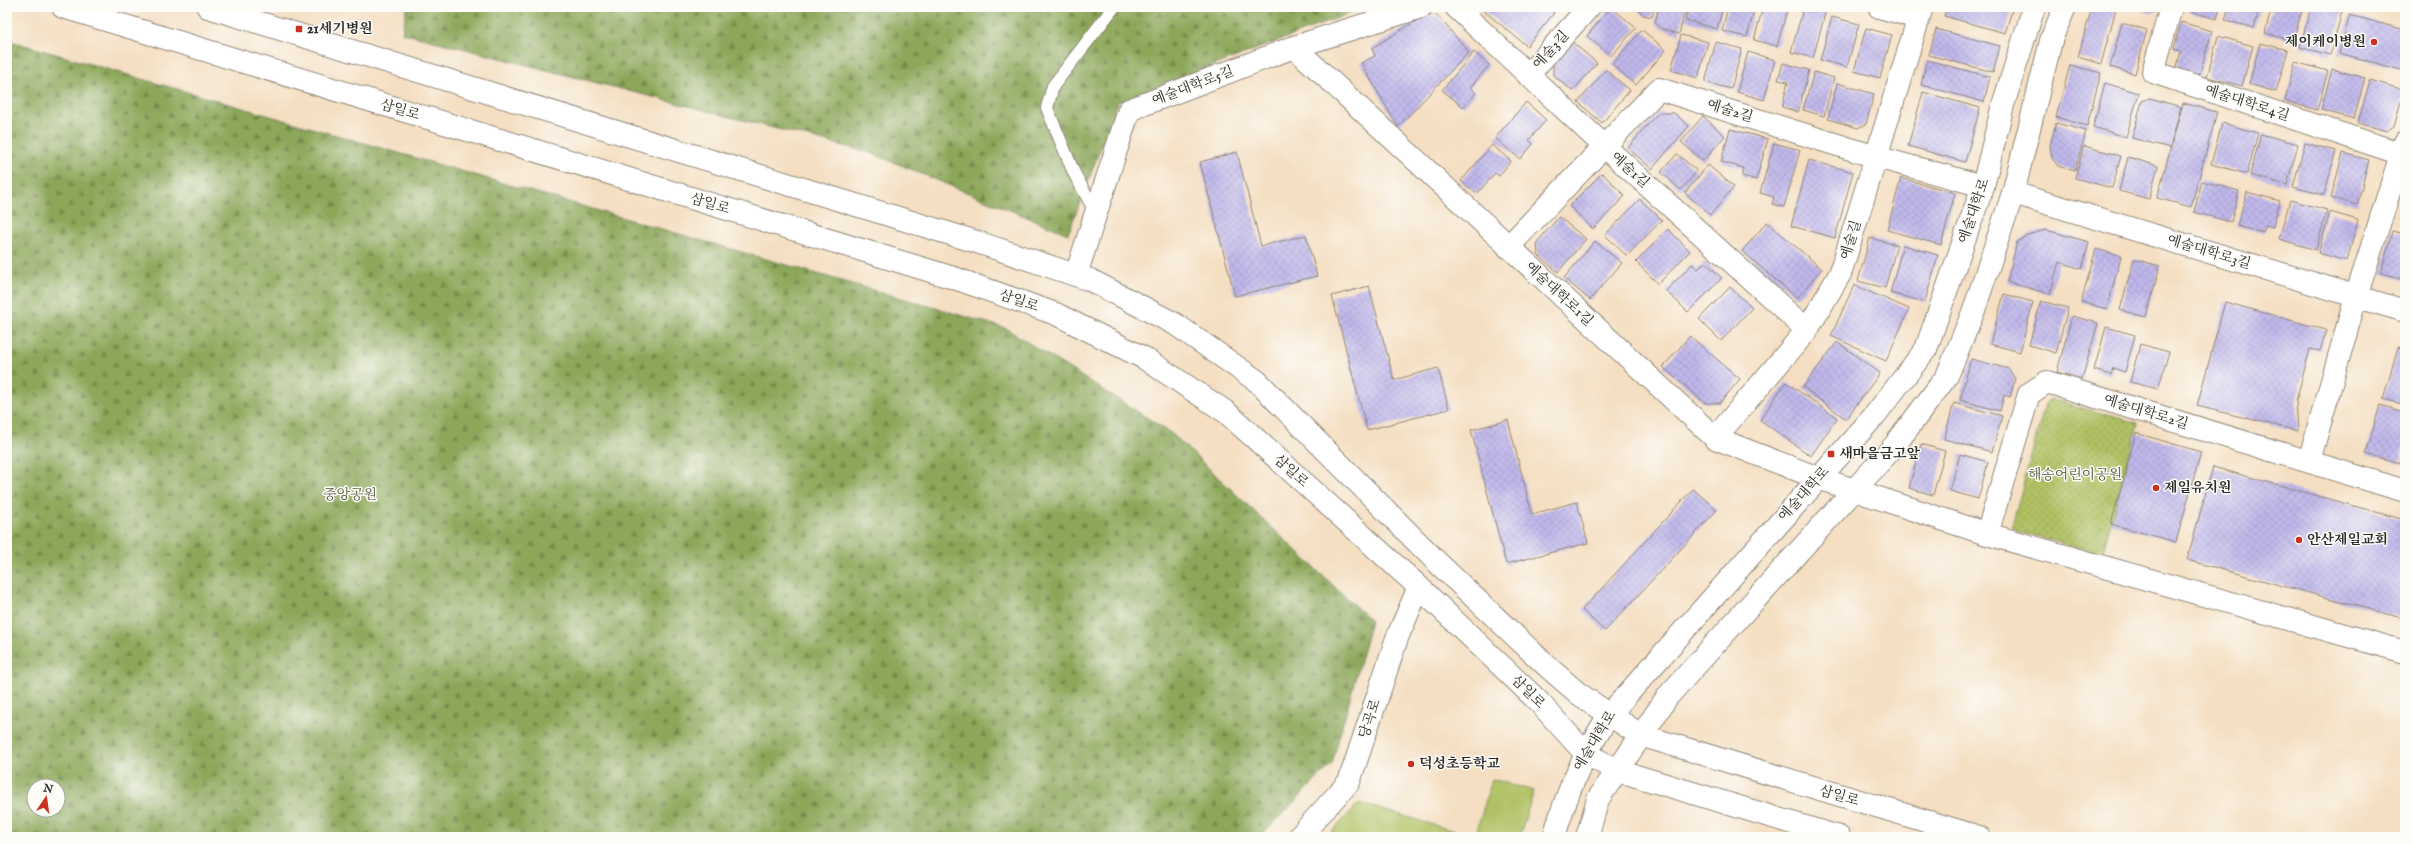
<svg xmlns="http://www.w3.org/2000/svg" width="2412" height="844" font-family="'IM FELL English','Noto Serif KR',serif">
<style>
.grass{fill:url(#grass-dots);stroke:#6e7648}
.forest{fill:url(#forest-firs);stroke:#5c6942;fill-rule:evenodd}
.pitch{fill:#b0c164;stroke:#6e7648}
.building{fill:url(#building-cross-hatch)}
.lines{fill:none;stroke-linecap:round;stroke-linejoin:round}
.lane-casing{stroke:#908576;stroke-width:14}
.street-casing{stroke:#908576;stroke-width:24}
.secondary-casing{stroke:#908576;stroke-width:24}
.lane{stroke:#fff;stroke-width:12}
.street{stroke:#fff;stroke-width:22}
.secondary{stroke:#fff;stroke-width:22}
.poi-dot{fill:#c8321e;stroke:#fdfcf7;stroke-width:1.5}
.labels{text-anchor:middle;dominant-baseline:central;stroke-width:3;stroke-linejoin:round;paint-order:stroke}
.poi-label{font-size:14px;font-weight:bold;fill:#2b2b2b;stroke:#fdfcf7;text-anchor:start}
.street-label{font-size:14px;fill:#2b2b2b;stroke:#fdfcf7}
.park-label{font-size:14px;fill:#53583c;stroke:#fdfcf7}
</style>
<defs>
<pattern id="grass-dots" width="8" height="8" patternUnits="userSpaceOnUse"><rect width="8" height="8" fill="#b0c164"/><path d="M2 2h.1M6 6h.1" fill="none" stroke="#8f9d53" stroke-width="1.8" stroke-linecap="round"/></pattern>
<pattern id="forest-firs" width="22" height="20" patternUnits="userSpaceOnUse"><rect width="22" height="20" fill="#8ca75a"/><path d="M5 1l3.5 6h-7zM16 11l3.5 6h-7z" fill="#73884b"/></pattern>
<pattern id="building-cross-hatch" width="8" height="8" patternUnits="userSpaceOnUse"><rect width="8" height="8" fill="#c0b8eb"/><path d="M0 0l8 8M0 8l8-8" fill="none" stroke="#a59eca"/></pattern>
</defs>
<rect width="100%" height="100%" fill="#fdfcf7"/>
<filter id="ink" filterUnits="userSpaceOnUse"><feTurbulence type="fractalNoise" baseFrequency=".025" numOctaves="2"/><feDisplacementMap in="SourceGraphic" scale="8" xChannelSelector="R" yChannelSelector="G"/><feConvolveMatrix kernelMatrix="1 2 1 2 8 2 1 2 1" color-interpolation-filters="sRGB"/></filter>
<filter id="wash" filterUnits="userSpaceOnUse"><feTurbulence type="fractalNoise" baseFrequency=".012" numOctaves="4" result="noise"/><feDisplacementMap in="SourceGraphic" scale="16" xChannelSelector="R" yChannelSelector="G"/><feGaussianBlur stdDeviation="0.9" result="paint"/><feColorMatrix in="noise" values="0 0 0 0 0 0 0 0 0 0 0 0 0 0 0 0 0 1.4 0 .05"/><feComposite in="paint" operator="in"/></filter>
<g filter="url(#wash)">
<rect width="100%" height="100%" fill="#f4dfc2"/>
<!-- grass -->
<path class="grass" d="M2050 399 2138 423 2102 554 2014 530 2012 526 2046 401Z"/>
<!-- forest -->
<path class="forest" d="M407 7H1367L1118 102 1068 234 871 153 402 33Z
M7 40 1005 328 1171 433 1371 621 1332 764 1260 837H7ZM34 786H58V810H34Z"/>
<!-- pitch -->
<path class="pitch" d="M1492 779 1534 791 1519 837H1327L1359 803 1475 837Z"/>
<g id="blocks">
<!-- building -->
<path class="building" d="M1479 7H1547L1554 13 1527 46Z
M1611 7 1636 28 1611 56 1587 36Z
M1636 7H1655L1652 17 1643 15Z
M1659 7H1686L1679 34 1660 28 1655 22Z
M1688 7H1723L1717 29 1685 20Z
M1728 7H1755L1747 37 1722 31Z
M1763 7H1788L1777 46 1754 40Z
M1947 7H2013L2005 33 1944 16Z
M2092 7 2116 9 2101 64 2078 57Z
M2134 7H2155L2153 13Z
M2190 7H2220L2217 19 2189 11Z
M2229 7H2260L2254 28 2225 20Z
M2272 7H2303L2293 41 2265 33Z
M2311 7 2343 8 2330 55 2300 47Z
M1816 8 1826 10 1813 58 1791 52 1803 9 1815 12Z
M1437 15 1469 52 1398 127 1361 63 1375 56 1372 48 1424 16Z
M2350 15 2405 30V71L2339 53Z
M1832 17 1859 24 1847 67 1820 60Z
M2181 22 2212 31 2199 76 2176 70 2181 51 2174 49Z
M2122 23 2147 30 2135 74 2110 67Z
M1866 28 1892 35 1880 78 1854 71Z
M1936 29 2000 46 1993 72 1929 55Z
M1642 30 1666 50 1636 85 1612 64Z
M1681 35 1708 42 1698 78 1671 70Z
M2218 36 2253 46 2242 86 2207 77Z
M1572 42 1597 63 1573 91 1553 75V64Z
M1716 42 1742 49 1731 89 1705 82Z
M2260 43 2288 50 2276 92 2249 84Z
M1474 52 1489 65 1470 88 1476 93 1463 107 1442 90Z
M1748 52 1775 60 1764 100 1737 92Z
M1927 60 1990 77 1984 102 1921 85Z
M2295 62 2328 71 2317 110 2285 101Z
M1783 63 1809 70 1798 112 1782 107 1788 82 1778 80Z
M2070 65 2101 73 2087 126 2056 117Z
M2332 69 2365 78 2354 119 2321 110Z
M1606 70 1630 90 1602 123 1578 102Z
M1814 72 1834 78 1824 116 1803 110Z
M2370 80 2404 90 2394 126 2387 131 2358 123Z
M1837 83 1874 94 1866 124 1858 128 1828 119Z
M2105 83 2139 93 2126 137 2093 127Z
M1923 92 1980 108 1965 162 1908 146Z
M2150 98 2181 107 2170 148 2132 138 2142 101Z
M1526 102 1546 120 1529 140 1533 144 1520 159 1495 138Z
M2183 103 2217 112 2191 207 2157 198Z
M1658 113H1674L1689 126 1652 169 1628 148Z
M1703 116 1725 136 1703 161 1681 142Z
M2056 123 2086 131 2075 171 2058 166 2052 158 2050 146Z
M2222 123 2258 133 2247 174 2211 164Z
M1730 129 1768 139 1756 180 1742 176 1744 168 1721 162Z
M2261 134 2298 144 2287 185 2250 175Z
M1774 143 1800 150 1784 207 1772 204 1774 197 1760 193Z
M2305 143 2336 151 2324 195 2293 187Z
M1492 145 1511 161 1499 176 1495 173 1477 194 1461 181Z
M2084 146 2121 156 2112 188 2075 178Z
M1237 152 1261 246 1306 235 1317 276 1235 296 1200 162Z
M2343 153 2369 160 2357 205 2331 198Z
M1677 154 1697 171 1681 190 1661 172Z
M2128 157 2158 166 2149 199 2119 191Z
M1809 160 1853 172 1835 238 1791 226Z
M1708 165 1734 187 1710 215 1685 193Z
M1602 173 1625 196 1593 229 1569 206Z
M1901 178 1955 193 1941 245 1887 230Z
M2202 181 2239 191 2231 222 2194 212Z
M2247 192 2280 201 2273 227 2266 225 2263 233 2237 226Z
M1640 199 1662 220 1627 256 1605 235Z
M2290 200 2327 210 2316 250 2279 239Z
M2405 208V222L2401 221Z
M2330 212 2358 220 2347 261 2318 253Z
M1559 217 1586 239 1558 272 1538 255 1537 242Z
M1767 222 1822 269 1797 298 1742 251Z
M1668 229 1690 251 1658 284 1636 262Z
M2046 230 2089 242 2082 269 2059 262 2050 294 2007 282 2017 242 2027 235Z
M2392 231 2405 234V280L2381 274Z
M1870 238 1897 245 1885 288 1858 281Z
M1595 241 1622 263 1590 300 1564 278Z
M1903 245 1938 255 1925 302 1890 293Z
M2096 249 2121 256 2107 309 2081 302Z
M2134 259 2160 266 2146 317 2120 310Z
M1705 262 1722 278 1688 312 1666 291 1692 264 1698 269Z
M1854 285 1909 309 1886 361 1831 336Z
M1369 286 1394 380 1438 368 1449 409 1367 430 1332 296Z
M1730 287 1752 308 1721 341 1699 319Z
M2004 294 2033 302 2020 352 1990 344Z
M2041 301 2068 308 2056 353 2029 345Z
M2225 302 2326 330 2320 351 2310 349 2296 401 2298 431 2197 406Z
M2072 316 2098 323 2082 379 2057 372Z
M2106 327 2135 335 2125 372 2113 368 2111 375 2094 370Z
M1690 336 1740 379 1720 403H1705L1663 367Z
M1837 342 1880 373 1846 419 1803 387Z
M2140 344 2169 352 2158 389 2130 382Z
M2398 347 2405 349V405L2383 399Z
M1971 359 2009 369 2015 379 2010 397 2004 395 2000 411 1960 400Z
M1786 382 1837 418 1811 456 1760 420Z
M1954 403 2002 416 1992 452 1944 439Z
M2380 405 2405 412V446L2400 463 2366 454Z
M1508 420 1532 514 1577 502 1588 543 1506 564 1471 430Z
M2136 433 2201 452 2176 542 2111 524Z
M1921 444 1945 451 1933 495 1909 488Z
M1960 454 1988 462 1978 499 1950 491Z
M2213 467 2405 520V609L2402 618 2187 560Z
M1693 489 1717 510 1605 631 1582 610Z"/>
</g>
</g>
<g filter="url(#ink)">
<use href="#blocks" fill-opacity="0" stroke="#908576" stroke-width="1"/>
<g class="lines">
<defs>
<path id="lane" d="M1095 211 1074 173 1047 108 1053 86 1114 7"/>
<path id="street" d="M1456 7 1603 145 1807 330
M1879 7 1918 18
M2171 7 2153 72 2405 155
M1294 47 1715 438 1818 478 1987 534 2405 652
M1528 75 1589 7
M2013 193 2405 311
M1508 247 1659 89 1876 157 1983 186
M1076 275 1129 110 1294 47 1421 7
M1715 438 1807 330 1840 274 1922 7
M2309 461 2356 297 2405 142
M1987 534 2029 394 2047 382 2405 491"/>
<path id="secondary" d="M63 7 957 279 1056 314 1144 358 1226 412 1419 587 1537 700 1585 753 1616 770 1839 837
M208 7 977 242 1090 280 1175 324 1257 381 1439 564 1550 669 1579 694 1640 735 1979 837
M1299 837 1349 782 1397 638 1419 587
M1554 837C1568 788 1582 758 1609 715L1875 415 1926 349 1983 186 2003 105 2034 7
M1587 837 1598 799 1668 696 1895 445 1947 376 1974 310 2013 193 2052 37 2065 7"/>
</defs>
<!-- lane casing -->
<use href="#lane" class="lane-casing"/>
<!-- street casing -->
<use href="#street" class="street-casing"/>
<!-- secondary casing -->
<use href="#secondary" class="secondary-casing"/>
<!-- lane -->
<use href="#lane" class="lane"/>
<!-- street -->
<use href="#street" class="street"/>
<!-- secondary -->
<use href="#secondary" class="secondary"/>
</g>
</g>
<!-- markers -->
<g class="poi-dot">
<rect x="295" y="25" width="8" height="8" rx="2"/>
<circle cx="2374" cy="42" r="4"/>
<rect x="1827" y="450" width="8" height="8" rx="2"/>
<circle cx="2156" cy="488" r="4"/>
<circle cx="2299" cy="540" r="4"/>
<circle cx="1411" cy="764" r="4"/>
</g>
<g class="labels">
<!-- poi labels -->
<g class="poi-label">
<text x="307" y="29">21세기병원</text>
<text x="2366" y="42" text-anchor="end">제이케이병원</text>
<text x="1839" y="454">새마을금고앞</text>
<text x="2164" y="488">제일유치원</text>
<text x="2307" y="540">안산제일교회</text>
<text x="1419" y="764">덕성초등학교</text>
</g>
<!-- street labels -->
<g class="street-label">
<text transform="translate(1551 50) rotate(-48)">예술3길</text>
<text transform="translate(1193 86) rotate(-21)">예술대학로5길</text>
<text transform="translate(2247 103) rotate(18)">예술대학로4길</text>
<text transform="translate(400 110) rotate(17)">삼일로</text>
<text transform="translate(1730 111) rotate(17)">예술2길</text>
<text transform="translate(1630 170) rotate(42)">예술1길</text>
<text transform="translate(710 204) rotate(17)">삼일로</text>
<text transform="translate(1974 211) rotate(-71)">예술대학로</text>
<text transform="translate(1851 240) rotate(-73)">예술길</text>
<text transform="translate(2209 252) rotate(17)">예술대학로3길</text>
<text transform="translate(1559 294) rotate(43)">예술대학로1길</text>
<text transform="translate(1019 301) rotate(19)">삼일로</text>
<text transform="translate(2146 412) rotate(17)">예술대학로2길</text>
<text transform="translate(1291 471) rotate(42)">삼일로</text>
<text transform="translate(1804 494) rotate(-48)">예술대학로</text>
<text transform="translate(1528 692) rotate(45)">삼일로</text>
<text transform="translate(1370 719) rotate(-72)">당곡로</text>
<text transform="translate(1595 741) rotate(-59)">예술대학로</text>
<text transform="translate(1839 796) rotate(16)">삼일로</text>
</g>
<!-- park labels -->
<g class="park-label">
<text x="2075" y="475">해송어린이공원</text>
<text x="350" y="495">중앙공원</text>
</g>
</g>
<!-- margin -->
<rect width="2412" height="844" fill="none" stroke="#fdfcf7" stroke-width="24"/>
<!-- north arrow -->
<g transform="translate(46 798) rotate(13)"><circle r="19" fill="#fdfcf7" stroke="#a9a8a5"/>
<path d="M0-3L7 15L0 10L-7 15Z" fill="#c8321e"/>
<text y="-6" font-size="11" font-weight="bold" text-anchor="middle" fill="#2b2b2b">N</text>
</g>
</svg>
